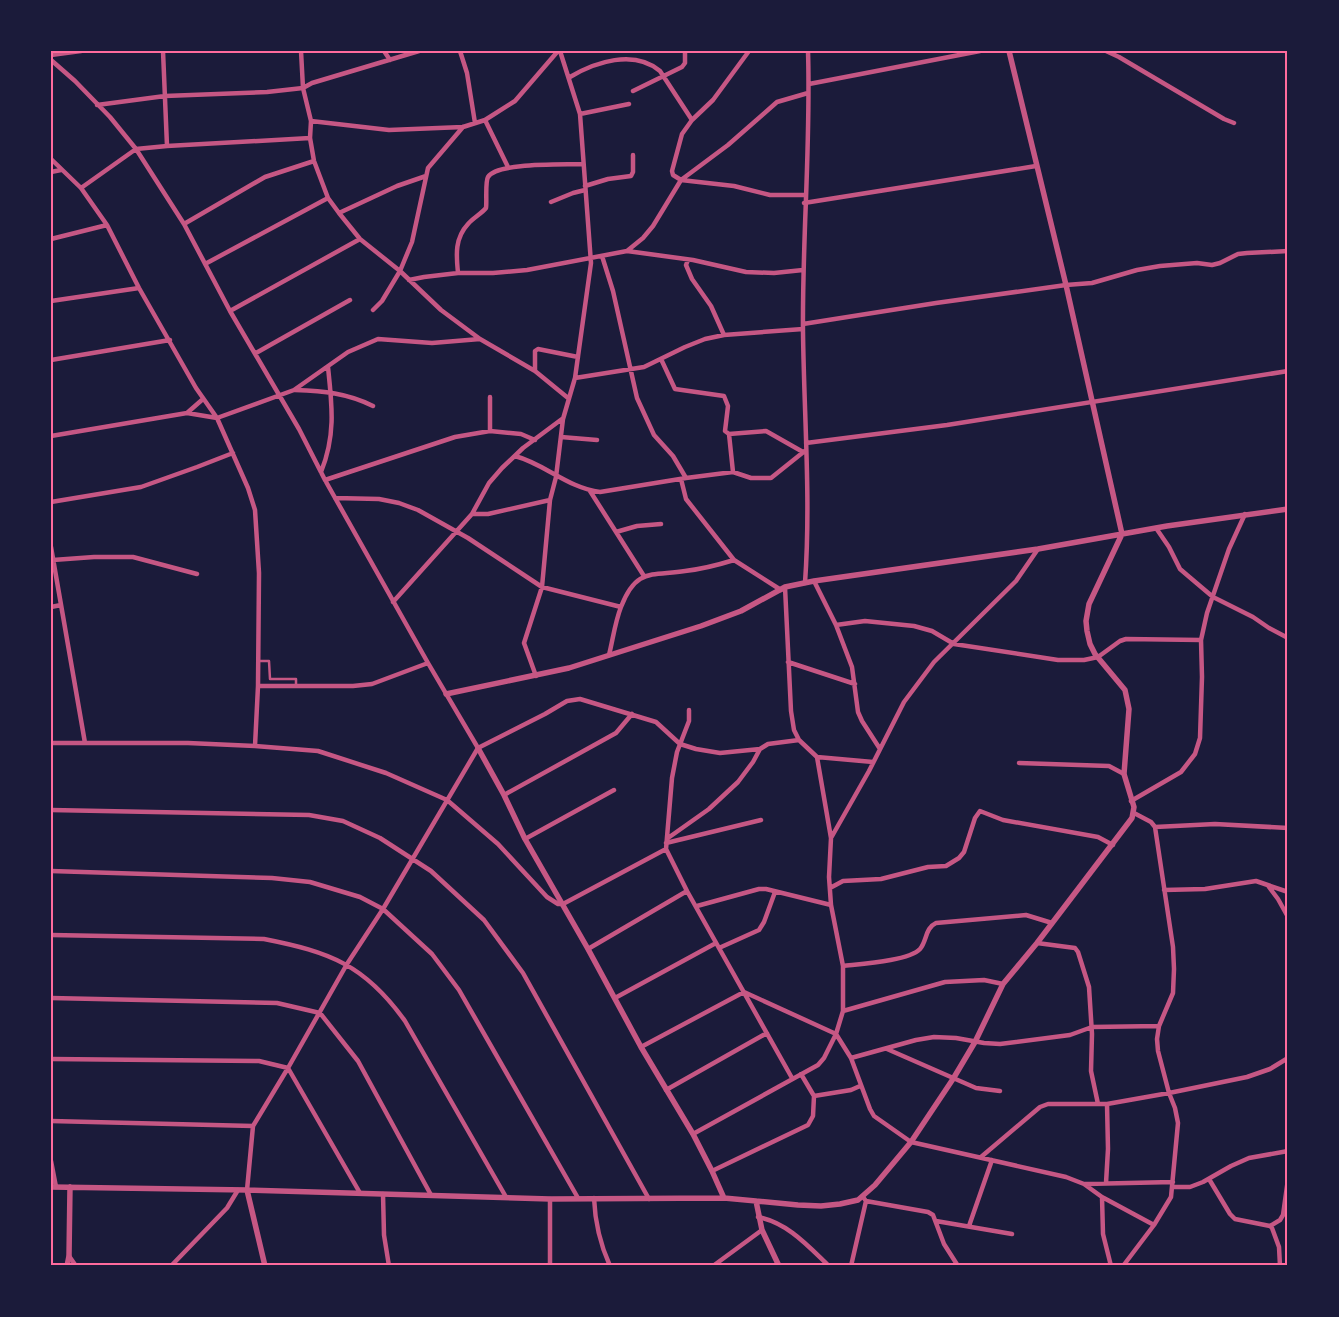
<svg xmlns="http://www.w3.org/2000/svg" width="1339" height="1317" font-family="Ubuntu,sans-serif">
<style>
.lines{fill:none;stroke-linecap:round;stroke-linejoin:round}
.service{stroke:#c65784;stroke-width:2.5}
.minor{stroke:#c65784;stroke-width:4.5}
.tertiary{stroke:#c65784;stroke-width:5.5}
.neatline{fill:none;stroke:#ff6b9d;stroke-width:2}
</style>
<rect width="100%" height="100%" fill="#1b1b3a"/>
<g class="lines">
<!-- service -->
<path class="service" d="M259 661H269L270 679H296V686"/>
<!-- minor -->
<path class="minor" d="M163 51 167 146
M301 51 303 88 311 121 310 138 314 161 328 198 339 213 360 239 400 271 441 310 480 339 535 371 568 398
M384 51 390 60
M460 51 467 73 475 123
M749 51 713 100 692 120 682 134 672 171 673 175 681 180 734 186 770 195H805
M1106 51 1119 57 1224 119 1234 123
M51 55 81 51
M51 60 75 81 110 117 136 149 184 224 230 311 299 429 325 480 428 663 478 748
M570 77C595 62 634 49 660 71L692 120
M809 84 980 51
M633 91 682 67 685 63V51
M97 105 165 96 267 92 303 88 312 83 419 51
M580 114 629 104
M485 120 508 167
M311 121 389 130 463 127 485 120 515 101 558 51
M51 159 81 188 107 225 139 288 196 388 217 418 248 488 255 510 259 573 258 686 255 746
M51 172 61 170
M585 186 608 179 631 176 633 172V155
M81 188 136 149 167 146 310 138
M551 202 573 193 585 190
M804 203 1036 166
M339 213 397 186 426 176
M184 224 265 177 314 161
M51 239 107 225
M627 251 643 238 653 226 681 180 728 145 777 102 808 93
M602 256 613 291 637 398 654 435 673 456 686 478
M688 260 686 265 692 279 711 306 724 335
M205 264 328 198
M458 273C456 254 455 238 468 224 473 218 481 214 486 208 487 201 485 182 488 177 497 162 565 165 583 164
M409 280 424 277 458 273H493L527 270 627 251 693 260 746 272 774 273 803 270
M51 301 139 288
M373 310 382 301 400 271 412 242 428 168 463 127
M230 311 360 239
M803 324 936 303 1066 285 1092 283 1137 270 1160 266 1197 263 1212 265 1220 263 1238 254 1247 253 1288 251
M256 353 350 300
M661 359 675 389 724 396 728 406 725 431 729 434 733 472
M51 360 170 340
M535 371V351L538 349 578 357
M575 378 644 367 685 347 705 339 724 335 803 329
M295 390C323 391 347 393 373 406
M490 397V431
M187 413 203 399
M729 434 766 431 803 452
M51 436 187 413 217 418 294 390 348 352 378 339 432 343 480 339
M561 437 597 440
M806 443 947 425 1288 371
M515 456C545 464 568 488 600 492L686 478 733 472 751 478H771L806 450
M321 472C336 435 332 405 328 367
M681 479 686 499 734 560
M325 480 455 437 490 431 521 434 535 440
M590 491 644 576
M335 498 379 499 399 503 418 510 468 538 542 587 621 607
M51 502 141 487 197 467 233 453
M472 514H488L550 500
M1156 528 1169 547 1180 569 1187 575 1213 597 1253 617 1269 628 1288 638
M616 532 637 526 661 524
M51 547 85 743
M53 560 94 557H133L197 574
M814 581 836 625 852 667 858 712 862 721 880 749
M805 583C811 499 804 416 803 332 802 239 811 145 808 51
M785 587 791 711 794 730 799 740 817 757 873 762
M393 602 472 514 489 483 502 468 523 448 562 419
M51 607 61 605
M836 625 865 621 914 626 932 631 954 644 1058 660H1084L1098 657 1120 641 1126 639 1201 640
M609 655C613 639 615 622 621 607 636 568 651 576 685 571 702 569 718 565 734 560L781 590
M788 662 855 684
M536 676 524 643 542 587 550 500 556 477 563 419 575 378 591 263 580 114 560 51
M258 686H353L372 684 428 663
M689 710V721L677 752 672 778 666 849 687 891 792 1078
M51 743H188L255 746 318 751 386 773 447 800 498 844 547 897 558 904H563L666 849
M1019 763 1109 766 1124 774
M504 795 616 733 632 714
M1131 801 1181 772 1195 754 1200 738 1202 677 1201 640 1207 613 1229 549 1245 514
M51 810 309 815 343 821 380 838 431 871 484 920 523 973 649 1199
M1155 827 1215 824 1288 828
M668 838 709 809 738 782 753 762 760 749
M831 838 869 771 904 702 934 662 1016 581 1038 549
M525 839 614 790
M666 843 761 820
M51 871 272 878 310 882 360 897 383 909 432 954 459 990 578 1198
M1269 887 1278 899 1288 917
M830 888 843 881 881 879 928 867 946 866 959 858 964 852 975 818 980 811 1003 820 1098 837 1113 845
M1164 890 1205 889 1256 881 1288 892
M697 906 759 889H766L831 905
M51 935 264 939C330 952 365 965 405 1021L506 1197
M1037 943 1075 948 1078 952 1089 987 1092 1034 1091 1071 1098 1104
M719 948 759 930 764 922 775 892
M588 949 687 891
M843 966C860 964 909 961 920 949 927 941 925 928 936 923L1026 915 1052 923
M51 998 277 1003 320 1013 358 1061 431 1195
M615 998 716 943
M843 1011 945 982 984 980 1003 984
M641 1047 744 992 836 1034 851 1058 870 1109 874 1116 911 1142 1066 1177 1084 1184 1102 1197 1154 1225
M887 1049 976 1088 1000 1091
M851 1058 916 1040 934 1037 956 1038 984 1043 1000 1044 1070 1035 1092 1027 1159 1026
M51 1059 259 1061 288 1068 360 1193
M666 1090 767 1033
M814 1096 851 1090 860 1086
M51 1121 253 1126
M693 1134 818 1065 824 1058 836 1034 843 1011V966L831 905 829 877 831 838 817 757
M981 1157 1040 1107 1048 1104H1107L1169 1093 1247 1077 1270 1069 1288 1058
M51 1161 56 1187
M712 1171 808 1125 813 1116 814 1096 801 1074
M1209 1179 1230 1214 1235 1219 1270 1226 1272 1228 1279 1247 1280 1266
M1106 1183 1108 1149 1107 1104
M1085 1184 1173 1182
M1173 1187H1190L1203 1182 1231 1166 1249 1158 1288 1151
M247 1190 253 1126 288 1068 347 964 383 909 478 748 545 714 567 701 580 699 656 722 680 744 696 749 720 753 760 749 768 744 799 740
M383 1194 384 1235 389 1266
M863 1197 866 1201 928 1212 933 1215 944 1244 958 1266
M1102 1197 1103 1234 1111 1266
M594 1198C595 1222 600 1244 610 1266
M758 1217C788 1223 808 1246 829 1266
M936 1221 1012 1234
M969 1226 992 1160
M1270 1226 1280 1220 1283 1215 1288 1179
M69 1256 76 1266
M171 1266 227 1208 238 1190
M550 1266V1199
M713 1266 762 1230
M851 1266 866 1201
M1123 1266 1154 1225 1171 1197 1178 1123 1175 1108 1169 1093 1158 1051 1157 1039 1159 1026 1173 993 1174 969 1173 947 1155 827 1151 822 1134 813"/>
<!-- tertiary -->
<path class="tertiary" d="M446 694 569 668 701 626 741 611 785 587 814 581 1038 549 1167 526 1288 509
M478 748 504 795 525 839 588 949 641 1047 693 1134 712 1171 724 1198
M51 1187 247 1190 550 1199 724 1198 798 1205 821 1206 840 1204 858 1200 875 1185 911 1142 953 1079 975 1042 1003 984 1037 943 1132 818 1134 807 1124 774 1129 709 1125 690 1095 654 1090 644 1087 631 1086 621 1089 604 1122 534 1066 285 1009 51
M247 1190 265 1266
M756 1201 762 1230 779 1266
M67 1266 69 1256 70 1187"/>
</g>
<!-- border -->
<rect width="1339" height="1317" fill="none" stroke="#1b1b3a" stroke-width="105"/>
<rect x="52" y="52" width="1234" height="1212" class="neatline"/>
</svg>
